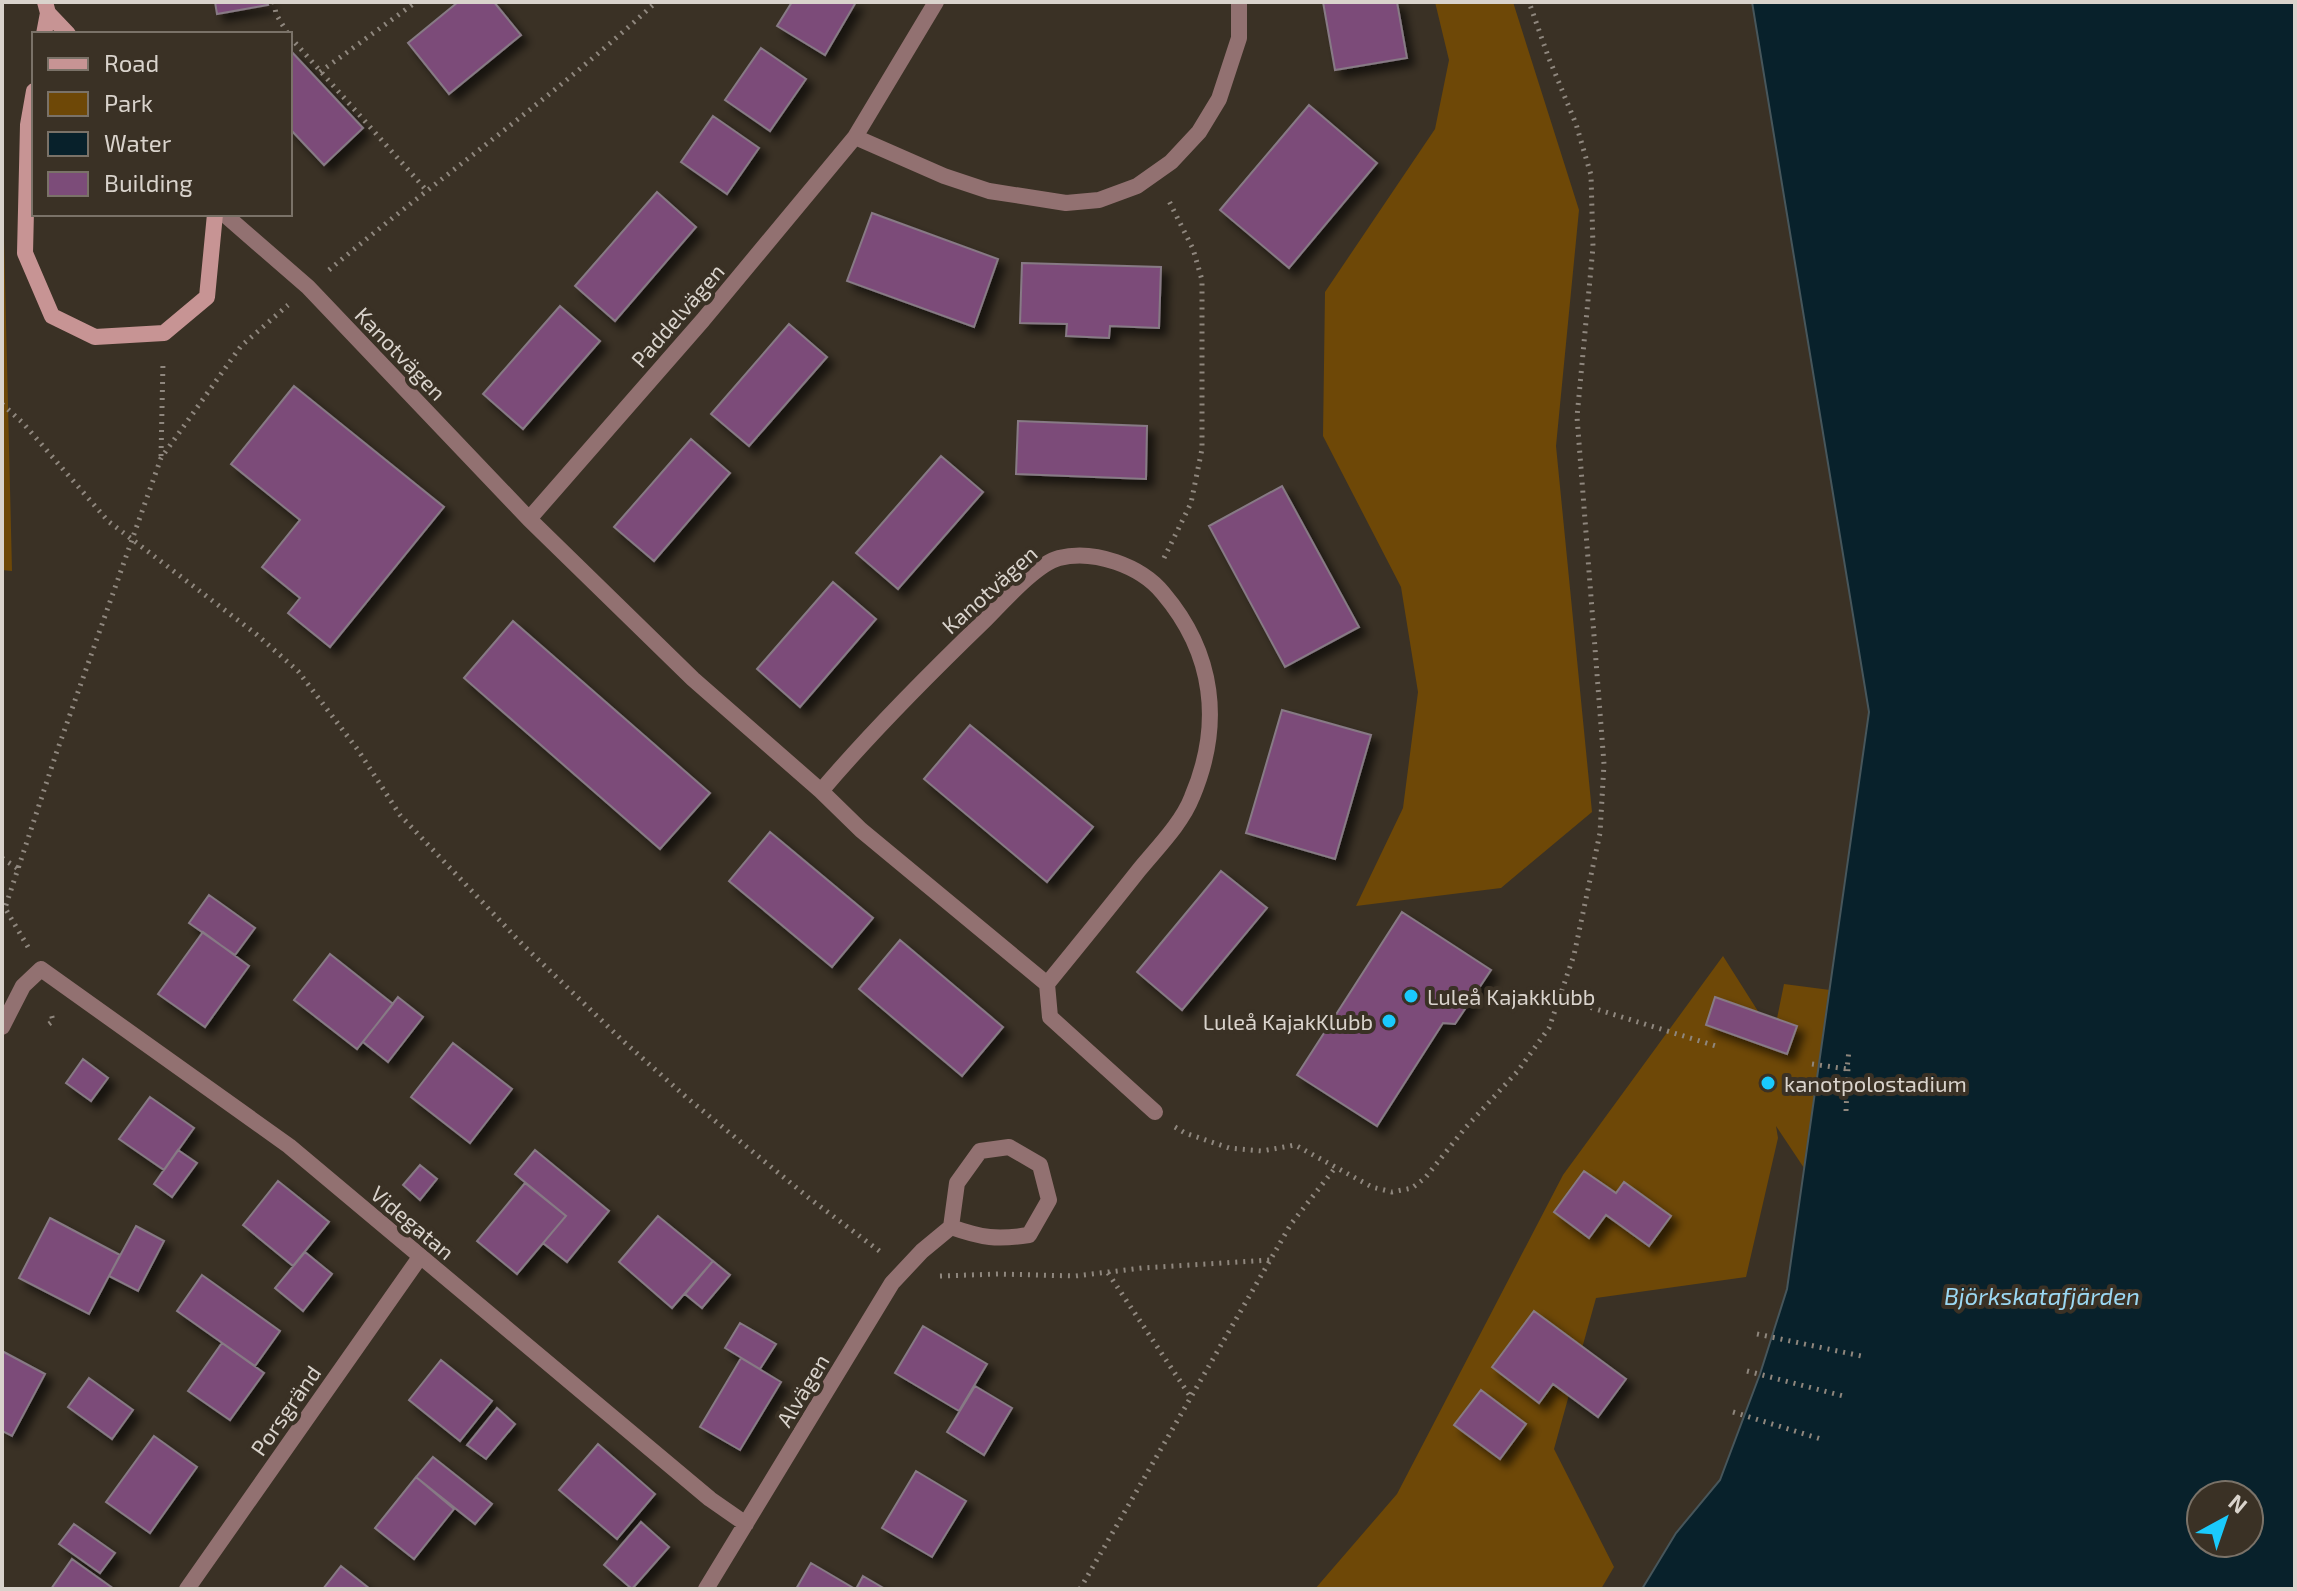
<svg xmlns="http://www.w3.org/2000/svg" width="2297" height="1591" font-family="'Exo 2',sans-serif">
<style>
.green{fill:#6e4807}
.water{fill:#08212b;stroke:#47565b;stroke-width:2;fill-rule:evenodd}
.building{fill:#7c4c79;stroke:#877a85;stroke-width:2;filter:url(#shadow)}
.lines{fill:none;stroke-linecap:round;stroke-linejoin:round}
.path{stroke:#8f877e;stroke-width:5;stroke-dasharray:2 6;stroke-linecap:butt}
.street{stroke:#927171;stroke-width:16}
.secondary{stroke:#c79494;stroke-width:16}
.poi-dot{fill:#1acafc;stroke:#3a3125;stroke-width:3}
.labels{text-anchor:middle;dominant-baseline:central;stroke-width:8;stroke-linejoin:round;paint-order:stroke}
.street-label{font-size:22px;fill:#d9d3cc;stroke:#3a3125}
.poi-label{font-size:22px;fill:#d9d3cc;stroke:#3a3125;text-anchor:start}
.water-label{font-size:24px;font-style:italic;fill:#9bd8f3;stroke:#3a3125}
</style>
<defs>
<filter id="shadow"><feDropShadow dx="7" dy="7" stdDeviation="4" flood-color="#0009"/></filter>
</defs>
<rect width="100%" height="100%" fill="#3a3125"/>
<!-- green -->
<path class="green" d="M1435 2H1513L1579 210 1556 446 1592 812 1501 888 1356 906 1403 808 1418 692 1401 587 1323 436 1325 292 1435 129 1449 60Z
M2 155 12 571 2 570Z
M1723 956 1761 1016 1772 1043 1784 984 1830 990 1804 1168 1776 1126 1778 1138 1746 1277 1596 1298 1554 1449 1614 1567 1601 1589H1315L1397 1494 1563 1175Z"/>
<!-- water -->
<path class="water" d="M1752 2H2295V1589H1642L1676 1533 1720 1480 1760 1374 1787 1289 1869 712ZM2201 1495H2249V1543H2201Z"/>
<!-- building -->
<path class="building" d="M215 2H267L268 5 217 14Z
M458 2H494L521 35 449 94 408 43Z
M792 2H856L825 55 777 26Z
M1323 2H1397L1407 58 1335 70Z
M761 48 806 79 770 131 725 100Z
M290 50 363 128 324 165 290 129Z
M1309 105 1377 163 1289 268 1220 210Z
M713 116 759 148 727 194 681 162Z
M657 192 696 227 615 321 575 286Z
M872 213 998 259 974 327 847 281Z
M1022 263 1161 267 1159 328 1110 326 1109 338 1066 336 1067 324 1020 323Z
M560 306 600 341 523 429 483 394Z
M789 324 827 357 749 446 711 414Z
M294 386 444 507 330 647 288 613 300 598 262 567 300 520 231 464Z
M1018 421 1147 426 1146 479 1016 474Z
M691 439 730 473 654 561 614 527Z
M941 456 983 492 898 589 856 553Z
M1282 486 1359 627 1285 667 1209 526Z
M833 582 876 619 800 707 757 669Z
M513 621 710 793 660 849 464 678Z
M1282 710 1371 735 1335 859 1246 833Z
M970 725 1093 827 1047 882 924 779Z
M770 832 873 918 832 967 729 881Z
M1221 871 1267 908 1182 1010 1137 972Z
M209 895 255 928 235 955 189 923Z
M1402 912 1491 970 1455 1024 1443 1023 1377 1126 1297 1075Z
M203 932 249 966 205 1027 158 994Z
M900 940 1003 1027 962 1076 859 989Z
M330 954 393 1004 357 1049 294 1000Z
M398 997 423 1017 388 1062 363 1042Z
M1715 997 1797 1026 1787 1054 1706 1025Z
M453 1043 512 1089 470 1143 411 1097Z
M83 1059 108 1078 91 1101 66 1083Z
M150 1097 194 1128 164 1170 119 1139Z
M178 1150 197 1163 172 1197 154 1184Z
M535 1150 609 1211 567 1262 543 1243 566 1216 515 1174Z
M420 1165 437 1179 420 1200 403 1185Z
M1584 1171 1616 1193 1624 1182 1671 1216 1649 1246 1606 1215 1589 1238 1554 1212Z
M278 1181 329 1222 293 1266 243 1225Z
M525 1183 566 1216 517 1274 477 1241Z
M658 1216 713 1261 672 1308 619 1262Z
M50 1218 120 1255 89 1314 19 1278Z
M136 1226 164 1241 138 1291 109 1276Z
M305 1252 332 1274 303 1311 275 1288Z
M713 1261 730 1275 702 1308 685 1294Z
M202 1275 280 1331 255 1366 177 1311Z
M1534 1311 1626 1379 1598 1417 1553 1384 1539 1403 1492 1367Z
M740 1323 776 1344 760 1369 725 1348Z
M923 1326 987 1364 959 1411 895 1373Z
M222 1343 264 1373 230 1420 188 1391Z
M2 1351 45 1374 12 1436 2 1431Z
M741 1358 781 1382 740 1450 700 1427Z
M441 1360 492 1401 460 1441 409 1400Z
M89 1378 133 1410 112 1439 68 1407Z
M975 1386 1012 1408 984 1455 947 1432Z
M1481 1390 1526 1424 1500 1459 1454 1425Z
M497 1408 515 1424 486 1459 467 1445Z
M154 1436 197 1467 150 1533 106 1502Z
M598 1444 655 1494 617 1539 559 1490Z
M433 1457 492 1504 475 1524 416 1477Z
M916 1471 966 1501 932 1557 882 1528Z
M416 1477 454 1509 414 1559 375 1528Z
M641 1522 669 1547 632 1589 604 1565Z
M74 1524 115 1553 100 1573 59 1544Z
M72 1559 114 1589H51Z
M811 1563 855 1589H796Z
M341 1566 370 1589H323Z
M863 1576 885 1589H856Z"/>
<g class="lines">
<!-- path -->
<path class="path" d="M274 2 276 14 288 34
M290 37 427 191
M320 72 416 2
M329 270C437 179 553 98 656 2
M2 404 23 423 108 521 256 634 298 671 358 750 400 815 522 944 622 1040 686 1097 809 1198 882 1253
M161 456 163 362
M1164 558 1191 503 1202 449V280L1193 249 1168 199
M2 858 17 868
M28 947 5 908 56 754 161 458 241 346 288 305
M1560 998 1716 1046
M49 1024 53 1021 51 1013
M1812 1064 1847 1069 1849 1050
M1846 1111 1848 1068
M1175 1127 1185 1133 1229 1148 1262 1151 1295 1145 1372 1187 1392 1192 1412 1188 1425 1178 1466 1127 1517 1072 1549 1028 1574 955 1600 833 1604 764 1577 417 1593 247 1591 175 1576 124 1548 56 1529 2
M1108 1273 1190 1396
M940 1276 999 1274 1075 1276 1142 1268 1270 1260
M1757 1334 1866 1357
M1747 1371 1847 1397
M1733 1412 1824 1440
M1080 1589 1291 1224 1335 1168"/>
<!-- street -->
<path class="street" d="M855 137 944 176 989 191 1066 203 1099 200 1137 186 1171 162 1199 132 1219 99 1239 38V2
M224 214 308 287 529 519 693 679 821 791 861 830 1047 984 1050 1017 1155 1112
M529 519 703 320 855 137 936 2
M821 791C872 731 928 675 985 620 1002 603 1036 564 1059 558 1094 549 1141 566 1163 593 1214 653 1223 724 1192 797 1182 823 1157 848 1139 870 1109 908 1078 946 1047 984
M2 1027 23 986 41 969 289 1146 710 1499 746 1524
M187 1589 420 1257
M706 1589 892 1283 922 1251 951 1227 957 1183 980 1151 1009 1147 1040 1165 1049 1200 1029 1235C997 1240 982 1238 951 1227"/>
<!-- secondary -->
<path class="secondary" d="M48 13 68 34
M44 34 48 13 45 2
M34 91 28 125 25 253 52 316 95 337 164 333 207 297 215 214"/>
</g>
<!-- markers -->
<g class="poi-dot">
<circle cx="1411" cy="996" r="8"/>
<circle cx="1389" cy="1021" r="8"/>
<circle cx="1768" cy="1083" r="8"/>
</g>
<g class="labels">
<!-- street labels -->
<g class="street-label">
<text transform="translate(677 315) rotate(-49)">Paddelvägen</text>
<text transform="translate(401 353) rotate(46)">Kanotvägen</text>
<text transform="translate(989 589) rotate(-42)">Kanotvägen</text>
<text transform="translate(413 1222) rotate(40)">Videgatan</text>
<text transform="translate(802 1390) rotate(-59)">Alvägen</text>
<text transform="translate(285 1410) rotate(-55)">Porsgränd</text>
</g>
<!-- poi labels -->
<g class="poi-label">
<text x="1427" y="996">Luleå Kajakklubb</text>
<text x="1373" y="1021" text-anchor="end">Luleå KajakKlubb</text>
<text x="1784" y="1083">kanotpolostadium</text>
</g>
<!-- water labels -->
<g class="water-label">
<text x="2042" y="1295">Björkskatafjärden</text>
</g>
</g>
<!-- border -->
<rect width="2297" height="1591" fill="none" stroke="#d9d3cc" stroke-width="8"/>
<!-- legend -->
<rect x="32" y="32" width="260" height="184" fill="#3a3125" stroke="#7a7268" stroke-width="2"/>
<rect x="48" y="58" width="40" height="12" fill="#c79494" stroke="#7a7268" stroke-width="2"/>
<text x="104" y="72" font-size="24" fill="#d9d3cc">Road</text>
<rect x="48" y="92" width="40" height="24" fill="#6e4807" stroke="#7a7268" stroke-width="2"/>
<text x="104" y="112" font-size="24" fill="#d9d3cc">Park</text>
<rect x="48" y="132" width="40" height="24" fill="#08212b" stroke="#7a7268" stroke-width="2"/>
<text x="104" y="152" font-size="24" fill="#d9d3cc">Water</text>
<rect x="48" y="172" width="40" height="24" fill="#7c4c79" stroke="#7a7268" stroke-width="2"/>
<text x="104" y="192" font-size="24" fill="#d9d3cc">Building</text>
<!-- north arrow -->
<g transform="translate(2225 1519) rotate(40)"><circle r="38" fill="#3a3125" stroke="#7a7268" stroke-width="2"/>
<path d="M0-6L14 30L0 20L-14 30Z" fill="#1acafc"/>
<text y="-12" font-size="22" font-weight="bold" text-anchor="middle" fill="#d9d3cc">N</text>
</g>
</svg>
